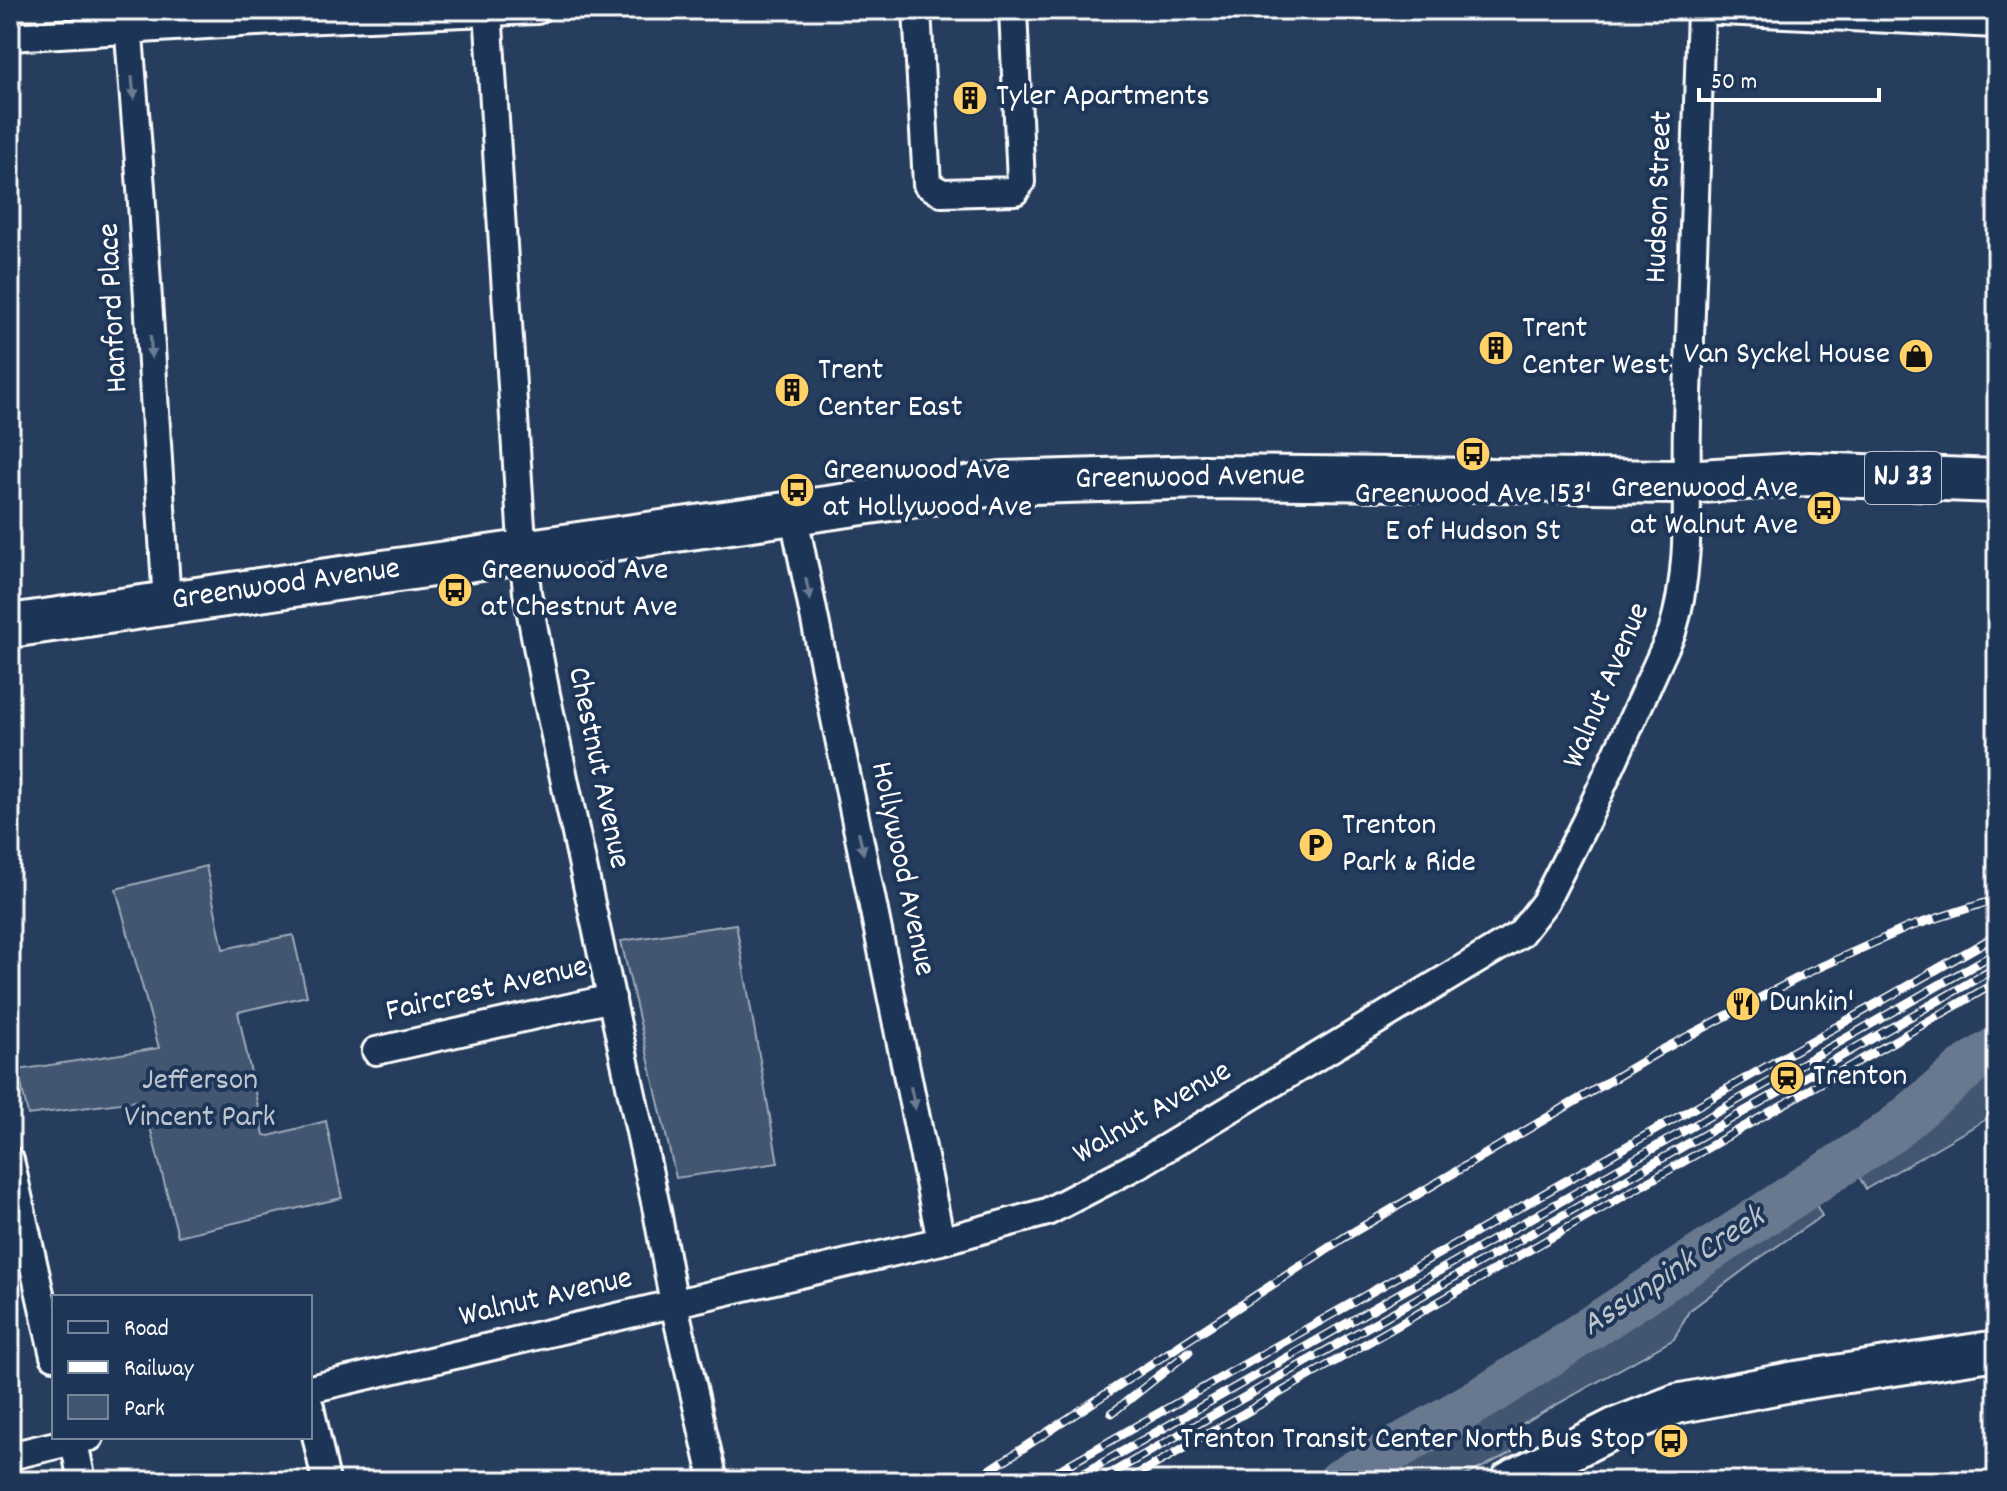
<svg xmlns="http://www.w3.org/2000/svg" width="2007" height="1491" font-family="Dekko,sans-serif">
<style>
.green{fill:#425672;stroke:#a0aab8;stroke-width:2}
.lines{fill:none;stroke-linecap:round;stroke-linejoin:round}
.river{stroke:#67788e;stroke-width:44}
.street-casing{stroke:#fff;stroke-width:32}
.secondary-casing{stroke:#fff;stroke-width:44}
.primary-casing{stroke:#fff;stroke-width:48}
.street{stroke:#1d3557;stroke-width:26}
.secondary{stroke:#1d3557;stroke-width:38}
.primary{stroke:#1d3557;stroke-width:42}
.rail-casing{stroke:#fff;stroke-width:9}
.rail{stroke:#1d3557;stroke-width:6;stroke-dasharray:18;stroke-linecap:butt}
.oneway{fill:#6c7c92}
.labels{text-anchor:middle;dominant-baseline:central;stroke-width:8;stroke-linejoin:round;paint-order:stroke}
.shield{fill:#1d3557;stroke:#bbc2cd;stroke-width:2}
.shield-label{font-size:30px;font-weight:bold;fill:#fff}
.poi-label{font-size:32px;fill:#fff;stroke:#1d3557;text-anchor:start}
.street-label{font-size:32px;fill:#fff;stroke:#1d3557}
.park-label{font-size:32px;fill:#bdc4ce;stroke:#1d3557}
.water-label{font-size:34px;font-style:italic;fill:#bbc2cc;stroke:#1d3557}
</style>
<rect width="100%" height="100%" fill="#263d5e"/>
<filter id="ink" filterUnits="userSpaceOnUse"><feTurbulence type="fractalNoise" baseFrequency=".0125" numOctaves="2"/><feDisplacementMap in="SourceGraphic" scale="16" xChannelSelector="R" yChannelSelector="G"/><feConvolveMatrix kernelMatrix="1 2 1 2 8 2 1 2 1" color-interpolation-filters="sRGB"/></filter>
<g filter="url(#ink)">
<!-- green -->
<path class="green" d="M206 866 223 949 293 935 307 996 238 1012 264 1135 269 1136 326 1121 342 1198 178 1236 143 1100 28 1115 18 1070 159 1048 116 889Z
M736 924 778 1163 676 1178 621 941Z
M1997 1026V1113L1866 1189 1840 1143Z
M1798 1171 1822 1216 1761 1257 1689 1311 1674 1339 1506 1433 1512 1452 1456 1481H1309L1528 1356Z"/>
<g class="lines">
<!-- river -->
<path class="river" d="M1340 1481 1494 1391 1889 1133 1970 1065 1997 1048"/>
<defs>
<path id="street" d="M127 10 141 188 167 603
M488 10 521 527 527 592 546 694 657 1211 674 1304 714 1481
M917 10 927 184 942 193 1015 191 1021 182 1013 10
M1701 10 1997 24
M10 37 274 21 537 10
M793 512 941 1241
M376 1051 612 998
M10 1160 54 1356
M310 1389 941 1241 1047 1212 1141 1163 1520 934 1545 902 1587 819 1672 632C1693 565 1685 492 1687 422 1692 285 1697 147 1701 10
M310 1407 326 1481
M73 1437 82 1481
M10 1456 90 1437"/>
<path id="secondary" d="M1510 1481 1615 1428 1676 1404 1796 1381 1997 1350"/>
<path id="primary" d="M10 626 1001 483 1203 477 1685 482 1809 474 1997 481"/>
</defs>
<!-- street casing -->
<use href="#street" class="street-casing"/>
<!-- secondary casing -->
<use href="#secondary" class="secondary-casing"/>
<!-- primary casing -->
<use href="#primary" class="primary-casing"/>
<!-- street -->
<use href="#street" class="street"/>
<!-- secondary -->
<use href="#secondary" class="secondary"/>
<!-- primary -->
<use href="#primary" class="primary"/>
<defs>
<path id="rail" d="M1112 1413 1189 1352
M973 1481 1345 1237 1662 1050 1809 972 1909 927 1997 899
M1040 1481 1997 935
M1071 1481 1997 952
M1098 1481 1997 967
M1126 1481 1997 982"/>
</defs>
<!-- rail casing -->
<use href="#rail" class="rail-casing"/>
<!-- rail -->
<use href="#rail" class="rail"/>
</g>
<!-- one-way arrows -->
<defs><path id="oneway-solid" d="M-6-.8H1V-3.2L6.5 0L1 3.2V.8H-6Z" transform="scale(2)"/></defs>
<g class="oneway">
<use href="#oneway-solid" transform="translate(133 88) rotate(85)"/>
<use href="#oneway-solid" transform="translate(151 347) rotate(87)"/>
<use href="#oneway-solid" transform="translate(808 589) rotate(78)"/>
<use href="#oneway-solid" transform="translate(861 843) rotate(78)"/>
<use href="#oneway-solid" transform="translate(913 1098) rotate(78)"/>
</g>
</g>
<!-- icons -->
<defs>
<symbol id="building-disc" viewBox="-11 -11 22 22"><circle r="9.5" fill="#ffd166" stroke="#1d3557"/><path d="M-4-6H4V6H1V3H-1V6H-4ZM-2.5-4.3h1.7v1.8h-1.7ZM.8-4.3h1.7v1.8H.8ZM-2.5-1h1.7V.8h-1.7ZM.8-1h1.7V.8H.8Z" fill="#111"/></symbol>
<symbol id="shop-disc" viewBox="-11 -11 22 22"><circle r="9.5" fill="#ffd166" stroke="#1d3557"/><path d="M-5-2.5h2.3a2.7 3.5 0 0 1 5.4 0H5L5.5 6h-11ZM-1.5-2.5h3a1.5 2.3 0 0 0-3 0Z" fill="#111"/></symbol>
<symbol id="bus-disc" viewBox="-11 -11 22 22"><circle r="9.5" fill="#ffd166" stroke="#1d3557"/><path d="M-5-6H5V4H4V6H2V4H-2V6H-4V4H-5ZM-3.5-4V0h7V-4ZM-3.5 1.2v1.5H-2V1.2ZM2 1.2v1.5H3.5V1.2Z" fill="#111"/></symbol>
<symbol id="parking-disc" viewBox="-11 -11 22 22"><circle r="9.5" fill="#ffd166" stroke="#1d3557"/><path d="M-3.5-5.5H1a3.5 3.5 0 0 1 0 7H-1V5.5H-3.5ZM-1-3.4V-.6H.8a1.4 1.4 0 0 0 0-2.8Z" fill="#111"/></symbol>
<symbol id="restaurant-disc" viewBox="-11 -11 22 22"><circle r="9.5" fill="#ffd166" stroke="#1d3557"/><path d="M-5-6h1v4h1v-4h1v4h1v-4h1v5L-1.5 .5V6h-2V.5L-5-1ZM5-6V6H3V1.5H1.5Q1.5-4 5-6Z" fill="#111"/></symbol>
<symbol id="station-disc" viewBox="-11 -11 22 22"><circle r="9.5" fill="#ffd166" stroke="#1d3557"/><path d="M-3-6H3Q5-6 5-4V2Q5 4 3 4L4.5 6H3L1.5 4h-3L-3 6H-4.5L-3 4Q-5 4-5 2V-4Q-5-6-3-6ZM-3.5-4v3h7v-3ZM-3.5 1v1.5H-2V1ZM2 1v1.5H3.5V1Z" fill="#111"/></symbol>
</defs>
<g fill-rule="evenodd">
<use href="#building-disc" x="950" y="78" width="40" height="40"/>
<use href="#building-disc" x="1476" y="328" width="40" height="40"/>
<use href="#shop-disc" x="1896" y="336" width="40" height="40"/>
<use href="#building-disc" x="772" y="370" width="40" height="40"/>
<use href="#bus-disc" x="1453" y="434" width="40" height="40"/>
<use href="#bus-disc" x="777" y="470" width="40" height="40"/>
<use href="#bus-disc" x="1804" y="488" width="40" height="40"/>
<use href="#bus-disc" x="435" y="570" width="40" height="40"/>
<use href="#parking-disc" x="1296" y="825" width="40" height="40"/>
<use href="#restaurant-disc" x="1723" y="984" width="40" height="40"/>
<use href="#station-disc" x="1767" y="1058" width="40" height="40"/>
<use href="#bus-disc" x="1651" y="1421" width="40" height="40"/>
</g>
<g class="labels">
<!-- shield labels -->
<rect class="shield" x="1865" y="452" width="76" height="52" rx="6"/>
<g class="shield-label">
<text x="1903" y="478">NJ 33</text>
</g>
<!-- poi labels -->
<g class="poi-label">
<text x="996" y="98">Tyler Apartments</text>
<text x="1522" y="330">Trent<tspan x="1522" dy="37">Center West</tspan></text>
<text x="1890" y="356" text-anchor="end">Van Syckel House</text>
<text x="818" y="372">Trent<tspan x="818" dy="37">Center East</tspan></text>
<text x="823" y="472">Greenwood Ave<tspan x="823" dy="37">at Hollywood Ave</tspan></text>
<text x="1798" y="490" text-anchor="end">Greenwood Ave<tspan x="1798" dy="37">at Walnut Ave</tspan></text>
<text x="1473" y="496" text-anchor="middle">Greenwood Ave 153'<tspan x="1473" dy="37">E of Hudson St</tspan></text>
<text x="481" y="572">Greenwood Ave<tspan x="481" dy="37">at Chestnut Ave</tspan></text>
<text x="1342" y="827">Trenton<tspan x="1342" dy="37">Park &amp; Ride</tspan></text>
<text x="1769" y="1004">Dunkin'</text>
<text x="1813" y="1078">Trenton</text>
<text x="1645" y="1441" text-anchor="end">Trenton Transit Center North Bus Stop</text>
</g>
<!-- street labels -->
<g class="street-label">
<text transform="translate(1661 197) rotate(-88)">Hudson Street</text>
<text transform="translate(115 308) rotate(-93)">Hanford Place</text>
<text transform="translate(1190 479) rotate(-1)">Greenwood Avenue</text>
<text transform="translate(286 586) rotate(-8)">Greenwood Avenue</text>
<text transform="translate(1608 686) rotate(-67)">Walnut Avenue</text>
<text transform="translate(597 768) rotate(78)">Chestnut Avenue</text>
<text transform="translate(901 869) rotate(78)">Hollywood Avenue</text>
<text transform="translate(487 991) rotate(-13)">Faircrest Avenue</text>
<text transform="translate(1153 1114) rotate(-30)">Walnut Avenue</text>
<text transform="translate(546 1299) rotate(-13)">Walnut Avenue</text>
</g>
<!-- park labels -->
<g class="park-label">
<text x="200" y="1082">Jefferson<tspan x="200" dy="37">Vincent Park</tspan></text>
</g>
<!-- water labels -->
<g class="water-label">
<text transform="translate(1674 1273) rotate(-33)">Assunpink Creek</text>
</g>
</g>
<!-- margin -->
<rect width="2007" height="1491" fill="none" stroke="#1d3557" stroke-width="40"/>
<rect x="20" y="20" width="1967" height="1451" fill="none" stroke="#fff" stroke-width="3" filter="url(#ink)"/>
<!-- legend -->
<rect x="52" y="1295" width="260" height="144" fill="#1d3557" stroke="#77869a" stroke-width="2"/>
<rect x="68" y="1321" width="40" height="12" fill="#1d3557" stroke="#77869a" stroke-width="2"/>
<text x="124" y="1335" font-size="24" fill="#ffffff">Road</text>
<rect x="68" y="1361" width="40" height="12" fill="#ffffff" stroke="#77869a" stroke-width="2"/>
<text x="124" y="1375" font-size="24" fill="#ffffff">Railway</text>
<rect x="68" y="1395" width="40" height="24" fill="#425672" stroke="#77869a" stroke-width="2"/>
<text x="124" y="1415" font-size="24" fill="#ffffff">Park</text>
<!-- scale -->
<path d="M1699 88v12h180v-12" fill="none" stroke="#ffffff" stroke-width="4"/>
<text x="1711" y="88" font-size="24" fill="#ffffff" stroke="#1d3557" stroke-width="6" paint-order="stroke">50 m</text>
</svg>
